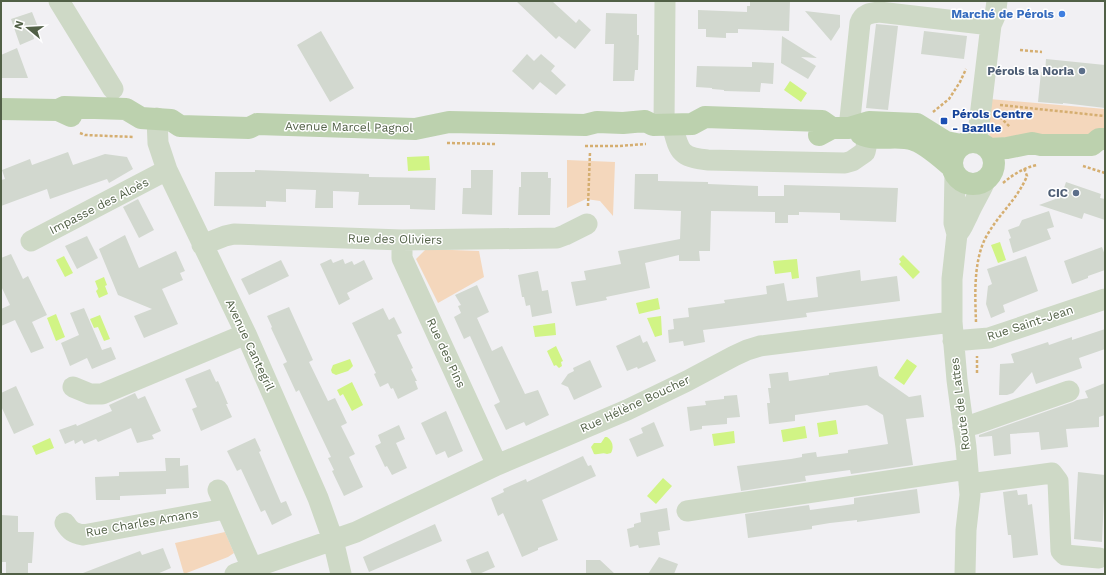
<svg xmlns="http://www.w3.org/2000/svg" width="1106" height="575" font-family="'Work Sans',sans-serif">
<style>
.green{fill:#f4d7bc}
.water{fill:#d1f485}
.building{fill:#d2d8cf}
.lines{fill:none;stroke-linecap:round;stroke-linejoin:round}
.path{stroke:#d5ae70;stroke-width:2.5;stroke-dasharray:3 2;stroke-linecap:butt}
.minor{stroke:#ced9c6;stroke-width:21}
.major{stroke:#bcd1ae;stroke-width:22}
.shop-dot{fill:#3f7fe0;stroke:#fff;stroke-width:1.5}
.service-dot{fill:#5c6f8a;stroke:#fff;stroke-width:1.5}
.transit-dot{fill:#1a4fb4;stroke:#fff;stroke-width:1.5}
.labels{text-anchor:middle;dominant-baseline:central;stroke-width:3;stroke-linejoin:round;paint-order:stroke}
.shop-label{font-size:12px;font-weight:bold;fill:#366cbe;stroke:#fff;text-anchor:end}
.service-label{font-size:12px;font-weight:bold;fill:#4e5e75;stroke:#fff;text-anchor:end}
.transit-label{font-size:12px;font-weight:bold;fill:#164399;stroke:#fff;text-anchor:start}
.street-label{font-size:12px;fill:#516046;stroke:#fff}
</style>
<rect width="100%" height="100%" fill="#f1f0f3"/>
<!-- green -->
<path class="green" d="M989 99 1105 109V136L990 138 988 128Z
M567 160 615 162 613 216 600 201 586 199 567 208Z
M426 249 479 251 484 277 438 303 416 259Z
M225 532 234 553 228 557 184 574 175 543Z"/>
<!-- water -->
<path class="water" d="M790 81 807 93 801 102 784 90Z
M429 156 430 170 408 171 407 157Z
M1000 242 1006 260 998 263 991 245Z
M903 255 920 272 913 279 899 264 901 262 899 259Z
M64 256 73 273 65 277 56 260Z
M797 259 799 278 792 279 791 272 775 274 773 261Z
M104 277 107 285 105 286 108 294 99 298 96 291 98 289 95 281Z
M658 298 660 309 639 314 636 303Z
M56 314 65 337 56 341 47 318Z
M100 315 110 339 104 341 98 327 94 328 90 319Z
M661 316 662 335 655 337 647 318Z
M555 323 556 335 535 337 533 326Z
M556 346 563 361 561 362 562 366 559 368 556 365 554 366 547 351Z
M350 359 353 366 348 371 336 375 332 373 331 370 333 365Z
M907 359 917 366 904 385 894 378Z
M352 382 363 405 352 411 343 394 340 396 337 390Z
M836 420 838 434 819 437 817 423Z
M805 426 807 438 783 442 781 430Z
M734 431 735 443 714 446 712 434Z
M605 437H607C613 441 614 447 611 453L607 454C602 452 599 455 594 454L591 447 594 443H601Z
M50 438 54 448 36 455 32 446Z
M663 478 672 486 656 504 647 496Z"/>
<!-- building -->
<path class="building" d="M516 1H552L576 23 579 19 591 30 575 49 559 36 556 39Z
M750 1H790L789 31 738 29V33H726V38L706 37V29H698V10L747 12V6H750Z
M805 11 840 15V27L831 41Z
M32 12 40 32 33 35 34 39 20 45 11 19Z
M606 13 637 14V35H639L638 70H635L634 81H613L614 44H605Z
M876 24 898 26 888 110 866 108Z
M321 31 354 88 330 102 297 45Z
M924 31 967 36 964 59 921 54Z
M782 36 817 58 801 57 816 66 808 79 781 63Z
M17 48 28 78H1V55Z
M527 54 534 61 541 54 555 66 551 71 566 85 556 95 540 82 533 90 512 71Z
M1046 59 1105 65V108L1063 103V104L1038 102 1041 72 1045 73Z
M752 62 774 63 773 84 761 83 760 92 724 91V90L712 89V88L696 87 697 66 752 67Z
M68 152 73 165 105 154 127 157 133 169 109 183 107 179 50 199 47 189 1 206V180L5 179 2 170 30 159 32 165Z
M255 170 369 174V177L436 178 435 210 410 209V205H358L359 192 333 191V208H315L316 190 286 189V202L266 201V207L214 206 215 172H255Z
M471 170H493L492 215 462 214 463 188H471Z
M521 172H548V178H551L550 215H518L519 187H521Z
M635 174H658V181L708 182V184L758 186V196H784V185L898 188 896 222 840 220V213L799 212V215H788V223H775V212L711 211 710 251H699L700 261H679V255L645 263 650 288 606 297 607 300 576 306 571 282 586 280 584 271 621 264 618 251 680 239 681 211 634 209Z
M1066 182 1101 194 1100 198 1105 199V220L1084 213 1082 219 1039 205 1061 197Z
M138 199 154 230 139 238 123 207Z
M1049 211 1054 227 1047 229 1051 239 1013 253 1009 239 1011 238 1008 230 1019 226 1022 220Z
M125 235 139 268 176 251 185 271 180 273 183 280 162 289 178 324 144 338 134 316 152 309 118 295 99 249Z
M87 236 98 258 77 269 65 246Z
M1102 247 1105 255V270L1088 276V278L1072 284 1064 261Z
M11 254 23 279 28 276 47 315 32 322 44 348 31 353 15 320 1 326V309L10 305 1 286V258Z
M1026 256 1038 291 1003 305 1005 312 991 318 986 304 988 286 992 284 987 269Z
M331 259 333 263 343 259 345 264 352 261 354 265 364 260 373 279 347 293 350 299 339 305 320 264Z
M281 260 289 276 249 295 241 279Z
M860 270 861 281 897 276 900 301 806 313 807 317 703 330 705 342 684 346 683 341 669 343 668 330 674 329 673 319 689 317 688 308 725 303 724 300 767 294 766 286 784 283 787 301 818 297 816 277Z
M538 271 542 291 548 290 552 313 532 317 530 305 526 306 524 297H522L518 275Z
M477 285 489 312 477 318 492 351 502 346 525 394 538 390 549 415 526 426 524 422 506 430 494 405 500 402 470 336 464 339 454 317 461 313 458 306 461 305 455 295Z
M289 307 313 360 309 362 328 401 335 398 347 423 341 426 355 454 349 457 363 487 344 496 332 471 334 470 328 458 331 457 299 390 296 392 283 364 287 362 271 328 272 327 267 316Z
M84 308 102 350 111 347 116 359 92 369 87 358 70 366 61 343 79 335 70 313Z
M383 308 389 320 394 317 402 333 397 335 413 368 411 369 417 381H415L418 389 398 399 393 388 391 389 388 383 380 387 374 374 376 373 352 323Z
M1105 329V349L1079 358 1082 368 1036 384 1032 372 1013 393 1007 395H999L1000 364 1014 363 1011 354 1048 342 1049 345 1072 337V340Z
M640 335 643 343 647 341 656 361 638 369 637 367 627 371 616 346Z
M590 360 602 387 574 400 568 387 561 384 568 374 574 371 573 368Z
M877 366 879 376 909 397 921 395 924 417 906 419 913 465 851 474 850 470 805 476 806 481 741 491 737 466 791 459 802 457V454L816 452 817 457 848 453V450L888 444 883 415 867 405 795 415V421L769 424 767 403H770L768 388H771L769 374 788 372 789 381 829 375V373Z
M210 369 216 382 218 381 228 404H226L232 417 201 431 192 409 197 407 185 379Z
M1105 383V415L1099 417V427L1066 429 1068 447 1041 450 1039 432 1010 434 1011 454 994 456 992 436 979 437V435L1073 402 1077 400 1088 398 1085 391Z
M16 386 34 425 14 434 1 406V393Z
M135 393 138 399 145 396 161 431 152 435 154 439 137 443 131 428 98 442 96 439 84 444 82 440 75 444 74 440 65 444 59 430 76 424 77 426 112 411 109 405Z
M737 395 740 417 727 418V424L702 426V429L690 431 687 407 706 405 705 401 724 399V396Z
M446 411 463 451 448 458 445 451 436 455 421 423Z
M654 422 664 446 637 457 629 439 643 433 641 428Z
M399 425 405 439 396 443 407 468 392 475 387 466 385 467 375 446 381 443 378 435Z
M255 438 261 451 259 452 281 503 286 501 292 515 272 525 265 510 261 512 241 469 237 471 227 451Z
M583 456 588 466 591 465 596 476 542 500 558 540 538 548V550L522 557 503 513 498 516 491 498 504 492 503 489 526 479 527 482Z
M165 458H180V466L188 465 189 488 166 489V494L120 496V500H96L95 477 119 476V472L166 471Z
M1078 472 1105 475 1102 542 1074 539Z
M917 489 920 513 857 522V520L830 523 812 526V529L748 538 745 514 809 505 810 510 840 506 854 504V498Z
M1017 490 1018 495 1027 494 1028 505 1032 504 1038 555 1013 558 1011 535H1008L1003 492Z
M667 508 670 530 658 532 660 545 639 548 638 545 630 547 627 529 634 527V524L641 522 640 513Z
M1 515 18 516V532H34L32 563H28V574H6V562H1Z
M435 524 442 541 369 572 363 557Z
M163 548 171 568 157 574H83V573L140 551 142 555Z
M488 551 495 567 479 574H472L466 560Z
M659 557 678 564 674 574H648Z
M586 560H600L615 574H586Z"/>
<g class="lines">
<!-- path -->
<path class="path" d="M1020 50 1042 52
M1000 105 1105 116
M933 112 949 99 960 82 966 69
M1000 117 1010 127
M80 133 85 135 134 137
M447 143 496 144
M585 146H619L646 144
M1083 166 1105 173
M1003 183C1014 174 1023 168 1037 165
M588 206 590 152
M976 322C975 293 973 256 989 232 1001 212 1018 198 1027 176L1024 168
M977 373V356"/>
<!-- minor -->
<path class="minor" d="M59 1 113 89
M157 118 158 143 167 170 246 334 318 498 333 540 341 574
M664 125 665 1
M672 125C679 150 679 158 708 160L845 163 852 161 865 152 868 138
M849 128 860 23C863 14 870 13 879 12L991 25
M977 142 991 25 995 16 997 1
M955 174 954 223 957 234 952 279V322L957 380 966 447 970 495 966 530 965 574
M957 234C963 228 964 222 968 215 973 203 980 193 985 181
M402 240V258L497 465
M31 241 167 170
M202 245 225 236 234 234 402 240 557 238 565 235 587 224
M953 341 989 338 1105 299
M73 387 90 394H102L246 334
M963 427 975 424 1069 391
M969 484 1052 473 1058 481 1061 551 1065 555 1099 558
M218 490 252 568
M687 511 967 469
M65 523C70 531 73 533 83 535L225 509
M235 574 356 532 497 465 627 410 687 381 734 356 747 350 760 346 952 322"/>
<!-- major -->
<path class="major" d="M1 109 58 110 71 116
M58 110 64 107 126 109 141 118 171 120 180 126 249 128 257 124 415 129 449 122 585 125 597 122 623 123 645 121 653 125 692 124 705 117 822 121 832 128
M861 134C878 142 898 134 914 140 926 144 943 159 952 167
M819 135 832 128H849L869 122 917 124 946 142 961 145
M952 163a21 21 0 1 1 42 0a21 21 0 1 1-42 0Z
M989 149 1007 148 1032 143 1041 145H1092L1099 139H1105"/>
</g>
<!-- markers -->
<circle class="shop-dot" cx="1062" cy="14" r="4"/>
<g class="service-dot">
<circle cx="1082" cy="71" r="4"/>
<circle cx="1076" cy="193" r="4"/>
</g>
<rect class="transit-dot" x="940" y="117" width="8" height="8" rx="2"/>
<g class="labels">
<!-- shop labels -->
<g class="shop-label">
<text x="1054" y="14">Marché de Pérols</text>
</g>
<!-- service labels -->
<g class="service-label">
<text x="1074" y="71">Pérols la Noria</text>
<text x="1068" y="193">CIC</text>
</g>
<!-- transit labels -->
<g class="transit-label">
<text x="952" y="114">Pérols Centre<tspan x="952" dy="14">- Bazille</tspan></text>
</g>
<!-- street labels -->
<g class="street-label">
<text transform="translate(349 127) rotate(1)">Avenue Marcel Pagnol</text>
<text transform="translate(99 206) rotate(-27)">Impasse des Aloès</text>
<text transform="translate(395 239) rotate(1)">Rue des Oliviers</text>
<text transform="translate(1030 323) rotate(-18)">Rue Saint-Jean</text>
<text transform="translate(250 345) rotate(65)">Avenue Cantegril</text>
<text transform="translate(446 353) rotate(65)">Rue des Pins</text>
<text transform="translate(635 404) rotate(-25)">Rue Hélène Boucher</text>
<text transform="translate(960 404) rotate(-97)">Route de Lattes</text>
<text transform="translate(142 523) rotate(-10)">Rue Charles Amans</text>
</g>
</g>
<!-- border -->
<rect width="1106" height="575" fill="none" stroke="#516046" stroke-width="4"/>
<!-- north arrow -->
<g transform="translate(28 28) rotate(288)" stroke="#ffffff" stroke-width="3" paint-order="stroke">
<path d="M0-3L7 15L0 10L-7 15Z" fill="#516046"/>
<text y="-6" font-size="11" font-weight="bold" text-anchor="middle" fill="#516046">N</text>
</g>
</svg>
